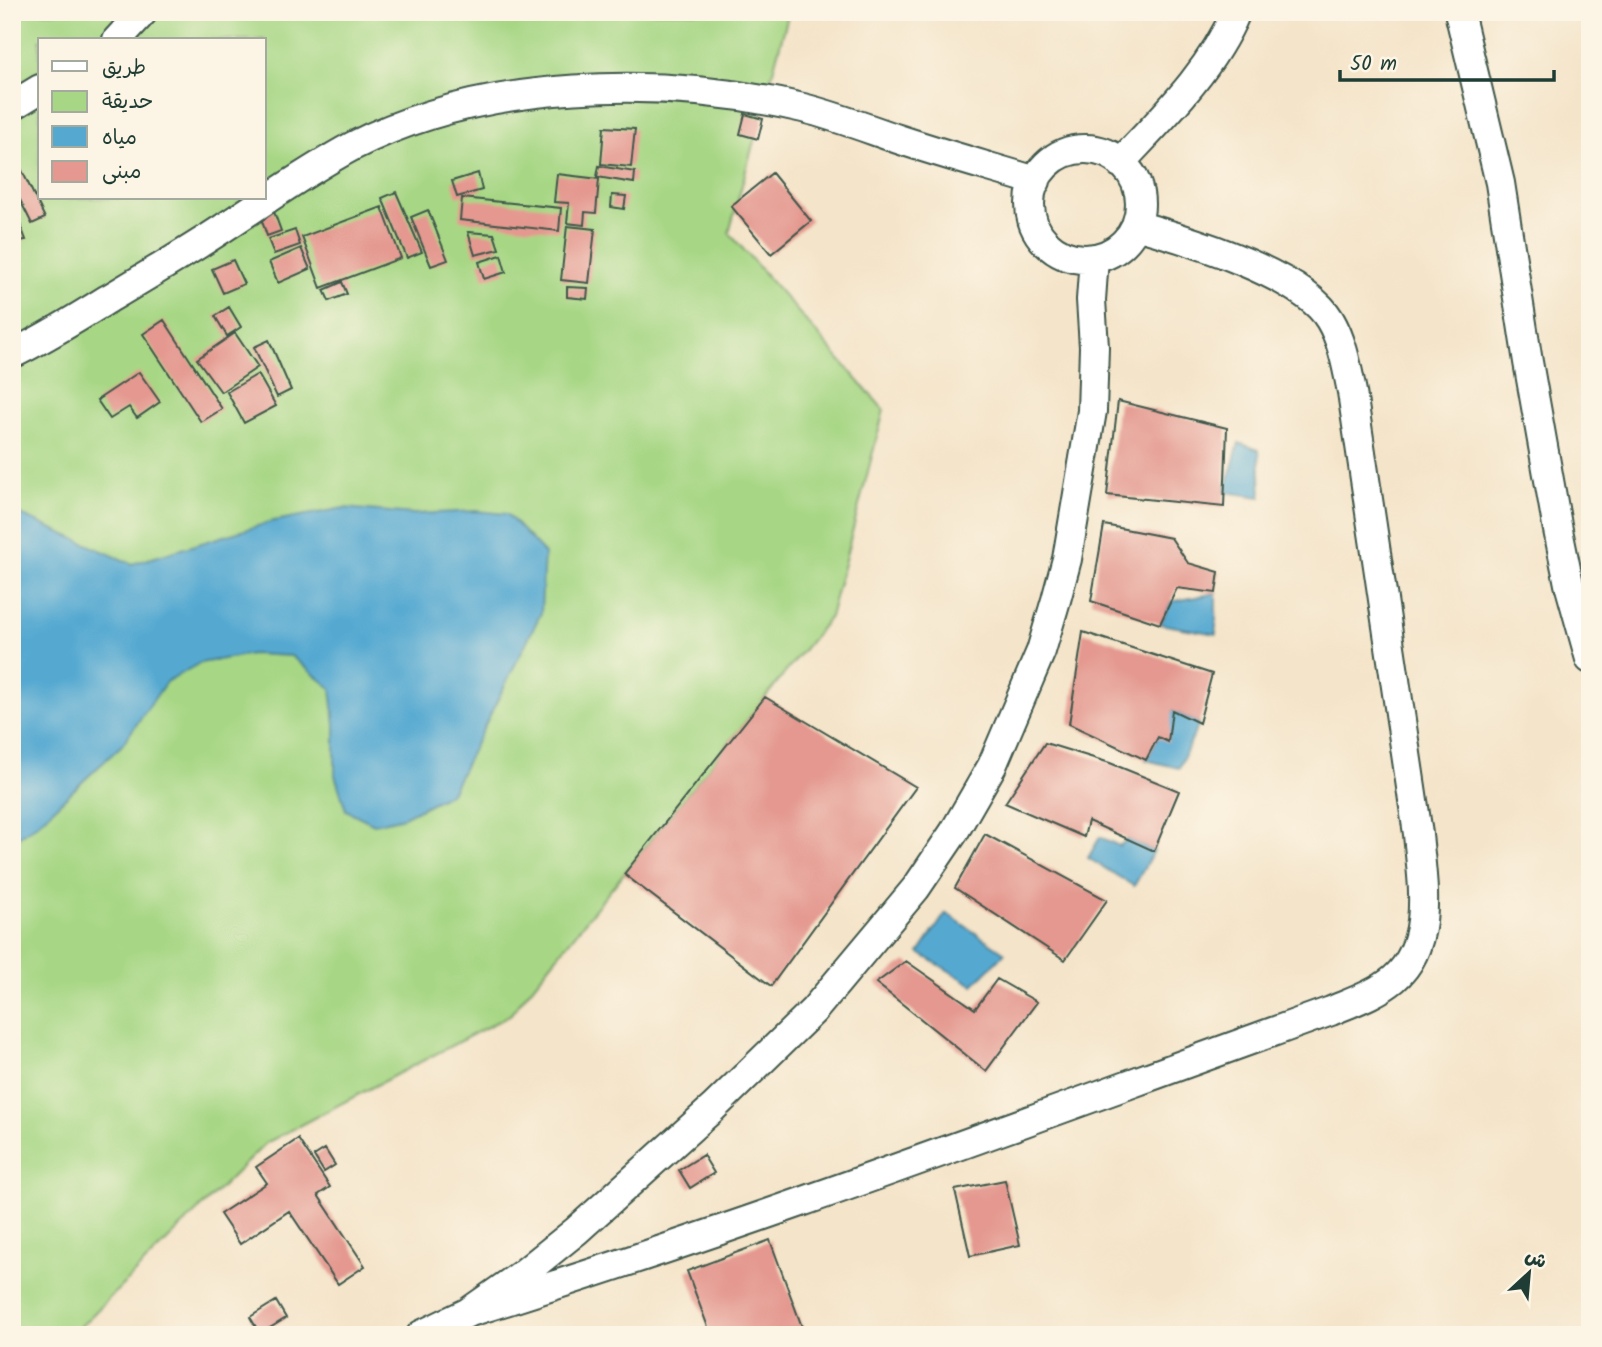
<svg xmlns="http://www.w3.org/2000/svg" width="1602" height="1347" font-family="Kalam,'Playpen Sans Arabic',sans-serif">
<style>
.green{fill:#a7d785;stroke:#638a5c;stroke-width:2;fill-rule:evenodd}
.water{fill:#55a9d1;stroke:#3a7382;stroke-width:2}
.building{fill:#e4988f}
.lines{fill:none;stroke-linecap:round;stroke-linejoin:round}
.minor-casing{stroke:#3f564a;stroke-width:32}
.minor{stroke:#fff;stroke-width:28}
</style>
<rect width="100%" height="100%" fill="#fcf5e5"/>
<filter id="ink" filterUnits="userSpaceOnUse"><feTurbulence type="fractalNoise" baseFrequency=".0143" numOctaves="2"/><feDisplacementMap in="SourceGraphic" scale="14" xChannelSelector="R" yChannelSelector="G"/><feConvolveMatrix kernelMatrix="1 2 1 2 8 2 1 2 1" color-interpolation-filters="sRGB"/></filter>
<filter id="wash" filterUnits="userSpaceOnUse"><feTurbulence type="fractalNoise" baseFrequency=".00686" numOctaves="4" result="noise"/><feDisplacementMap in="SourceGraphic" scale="28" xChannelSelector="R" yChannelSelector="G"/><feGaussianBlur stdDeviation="1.57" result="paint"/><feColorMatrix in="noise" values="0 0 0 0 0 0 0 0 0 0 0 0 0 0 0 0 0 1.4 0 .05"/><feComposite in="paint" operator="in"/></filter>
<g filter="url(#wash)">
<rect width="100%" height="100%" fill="#f4e4c9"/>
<!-- green -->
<path class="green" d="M12 12H789L729 233 884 410 830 617 510 1015 266 1143 72 1335H12ZM40 40H264V198H40Z"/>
<!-- water -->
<path class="water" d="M1239 443 1259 450 1261 497 1225 492Z
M344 508 414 514 476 511 507 514 544 553 541 613 451 793 404 817 374 824 346 810 335 775V725L331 688 291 656 252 654 200 663 166 682 122 745 37 824 12 841V511L132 564 274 521Z
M1216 593V634L1160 624 1171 602Z
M1172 710 1199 723 1179 768 1146 760Z
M1100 837 1119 846 1128 839 1154 851 1134 886 1088 858Z
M946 913 1005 953 973 985 919 953Z"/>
<g id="blocks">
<!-- building -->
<path class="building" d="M745 114 763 119 758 139 740 134Z
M604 127 635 129 631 167 601 164Z
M12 150 45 218 32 224 12 184Z
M599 166 635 172 634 183 597 177Z
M478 173 482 190 457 197 452 181Z
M772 173 811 221 771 254 731 206Z
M557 174 599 179 596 213 585 212 584 225 567 223 569 203 554 202Z
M396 192 422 252 407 258 382 198Z
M612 195 626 196 624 209 611 207Z
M462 198 561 208 559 231 460 220Z
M12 205H13L26 240 12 242Z
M382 207 401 258 321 288 302 237Z
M273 209 281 231 267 236 261 218Z
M428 210 448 260 431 266 411 217Z
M567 226 595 229 589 283 561 280Z
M295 230 300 245 274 254 268 239Z
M468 232 494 234 499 249 475 255Z
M301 248 310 269 278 283 269 262Z
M501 255 506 272 484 279 479 262Z
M233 260 244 284 223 293 212 269Z
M342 282 347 294 329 301 324 290Z
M567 287 588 288 587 299 567 297Z
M229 307 241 327 227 336 215 316Z
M164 320 222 409 201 422 143 334Z
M235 333 258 367 221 392 197 359Z
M269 340 291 390 277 397 254 347Z
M139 372 160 402 137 418 129 407 110 419 97 400Z
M258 374 276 406 244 423 227 392Z
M1118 401 1227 428 1224 507 1107 495Z
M1104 525 1171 538 1188 563 1219 572 1216 593 1177 588 1160 624 1091 601Z
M1083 632 1212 674 1199 723 1172 710 1168 742 1158 737 1146 760 1069 724Z
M765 697 916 787 771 986 624 874Z
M1045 743 1110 763 1179 791 1154 851 1088 821 1084 837 1005 803Z
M985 834 1107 900 1065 960 955 888Z
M906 961 975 1009 997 979 1037 1002 986 1071 876 983Z
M298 1139 330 1187 318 1195 365 1266 338 1284 289 1211 240 1244 220 1214 267 1183 256 1167Z
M325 1149 335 1165 324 1172 314 1156Z
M703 1155 714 1173 690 1188 679 1170Z
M1005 1180 1020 1245 970 1256 955 1190Z
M770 1240 805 1335H711L687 1271Z
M276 1301 286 1318 260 1334 250 1317Z"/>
</g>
</g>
<g filter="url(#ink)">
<use href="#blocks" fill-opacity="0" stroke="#3f564a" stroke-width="2"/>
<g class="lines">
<defs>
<path id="minor" d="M1459 12 1500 183 1528 362 1557 525 1569 584 1590 659
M117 40 143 12
M12 106 40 89
M1030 204a55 55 0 1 1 110 0a55 55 0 1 1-110 0Z
M1120 163C1163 117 1211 71 1236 12
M12 354C46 338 77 318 108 299 150 274 191 250 231 223 272 196 310 169 353 146 484 79 661 75 803 108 835 116 866 128 898 139 943 154 990 167 1036 181
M467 1313C758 1223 1044 1114 1331 1011 1352 1002 1376 994 1394 979 1435 943 1422 881 1418 834L1352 392C1347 368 1343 342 1330 320 1304 275 1186 239 1136 225
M421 1335 467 1313 524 1273 576 1231 713 1108 814 1010 916 888 954 832 992 766 1041 651 1056 600 1067 559 1092 411 1094 347 1091 300 1094 258"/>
</defs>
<!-- minor casing -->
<use href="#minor" class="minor-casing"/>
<!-- minor -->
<use href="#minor" class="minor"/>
</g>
</g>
<!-- margin -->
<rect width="1602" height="1347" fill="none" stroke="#fcf5e5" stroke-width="42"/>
<!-- legend -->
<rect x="38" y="38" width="228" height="161" fill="#fcf5e5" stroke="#a4ab9e" stroke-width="2"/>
<rect x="52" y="61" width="35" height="10" fill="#ffffff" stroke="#a4ab9e" stroke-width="2"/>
<text x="102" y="74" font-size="21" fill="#1f3d34">طريق</text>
<rect x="52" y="91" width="35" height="21" fill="#a7d785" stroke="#a4ab9e" stroke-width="2"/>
<text x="102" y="108" font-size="21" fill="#1f3d34">حديقة</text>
<rect x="52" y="126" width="35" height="21" fill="#55a9d1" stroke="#a4ab9e" stroke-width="2"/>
<text x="102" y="144" font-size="21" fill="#1f3d34">مياه</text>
<rect x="52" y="161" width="35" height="21" fill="#e4988f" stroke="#a4ab9e" stroke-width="2"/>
<text x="102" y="178" font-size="21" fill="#1f3d34">مبنى</text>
<!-- north arrow -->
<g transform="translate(1529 1273) rotate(26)" stroke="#fcf5e5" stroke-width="5" paint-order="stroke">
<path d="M0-5L12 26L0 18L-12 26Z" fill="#1f3d34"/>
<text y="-10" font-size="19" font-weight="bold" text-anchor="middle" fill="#1f3d34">ش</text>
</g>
<!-- scale -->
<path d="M1340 70v10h214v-10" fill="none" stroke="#1f3d34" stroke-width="3.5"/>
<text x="1350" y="70" font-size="21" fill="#1f3d34" stroke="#fcf5e5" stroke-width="5" paint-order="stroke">50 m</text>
</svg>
